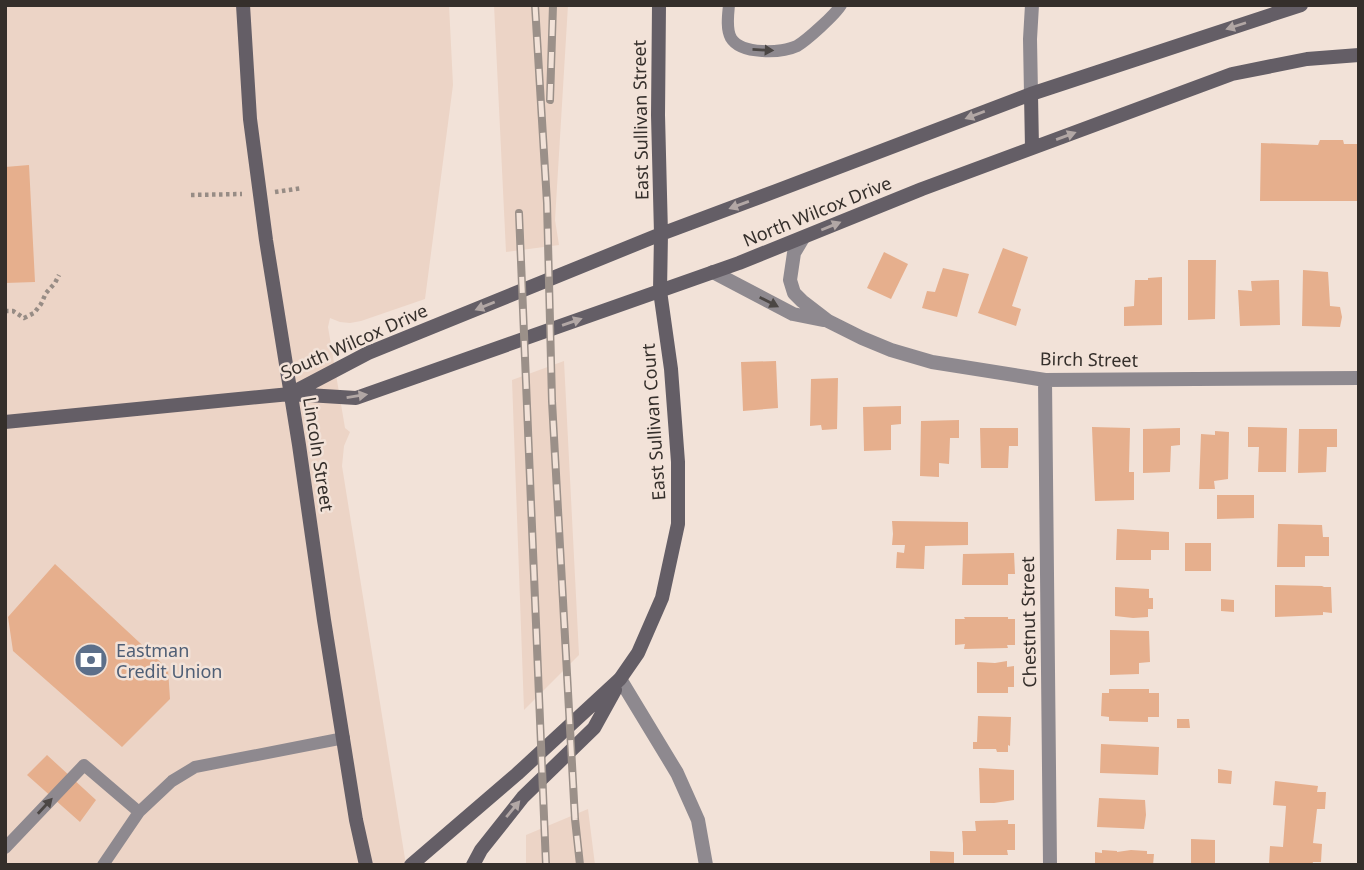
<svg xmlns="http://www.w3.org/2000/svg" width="1364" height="870" font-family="'Noto Sans',sans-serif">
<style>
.built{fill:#ecd4c6}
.building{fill:#e6af8d}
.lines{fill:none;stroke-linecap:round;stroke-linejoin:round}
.path{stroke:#978c85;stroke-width:4.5;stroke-dasharray:3.5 3.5;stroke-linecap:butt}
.lane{stroke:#8e898f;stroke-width:12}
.street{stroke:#8e898f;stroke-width:14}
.secondary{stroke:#645e66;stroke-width:14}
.rail-casing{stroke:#9b9089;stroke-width:8}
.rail{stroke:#f2e2d8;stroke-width:5;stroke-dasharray:16;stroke-linecap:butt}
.oneway{fill:#b2a7a5}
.oneway2{fill:#4b4644}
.labels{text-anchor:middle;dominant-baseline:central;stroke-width:5;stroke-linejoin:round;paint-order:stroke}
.street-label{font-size:18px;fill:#352f2b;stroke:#f2e2d8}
.service-label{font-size:18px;fill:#4e5e75;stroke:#f2e2d8;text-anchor:start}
</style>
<rect width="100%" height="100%" fill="#f2e2d8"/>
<!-- built -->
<path class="built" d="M5 5H449L453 85 425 299 361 321 350 323 340 322 330 318 328 327 345 428 350 432 344 446 342 466 406 865H5Z
M494 5H568L555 220 559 245 506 252Z
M564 361 579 655 524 710 512 380Z
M588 809 595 865H526V835Z"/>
<!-- building -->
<path class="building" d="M1320 140H1343L1344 144H1359V201H1260L1261 143 1318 145Z
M29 165 35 282 5 283V167Z
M1003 248 1028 257 1012 306 1021 309 1016 326 978 313Z
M884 252 908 264 891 299 867 288Z
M1188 260H1216L1215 319 1188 320Z
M943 268 969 274 957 317 922 308 927 291 935 292Z
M1303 270 1328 272 1330 306 1340 307 1342 317 1340 327 1302 326Z
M1162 277V325L1124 326V307L1134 306 1135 280H1148V278Z
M1279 280 1280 325 1240 326 1238 290 1252 291 1251 281Z
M776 361 778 408 743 411 741 362Z
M838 378 837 429 822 430 821 425 810 426 811 379Z
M901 406V424L891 425V450L864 451 863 407Z
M959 420V438H950L949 464 939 463V477L920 476 921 421Z
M1092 427 1130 428 1129 472H1134V500L1095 501Z
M1248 427 1287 428 1286 472H1258L1259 447H1248Z
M980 428H1018V446H1009L1008 468H981Z
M1180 428V445L1171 446 1170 472 1143 473V429Z
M1299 429H1337V447H1327L1326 472 1298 473Z
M1215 431 1229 432 1228 479 1214 481 1215 489H1199L1201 434 1215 435Z
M1217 495H1254V518L1217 519Z
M892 521 968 522V545L925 546 924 569 896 568 897 552 904 553 905 545H892L893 534Z
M1278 524 1322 525 1323 537H1329V556H1305V567H1277Z
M1117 529 1169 532V550H1151V560H1116Z
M1185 543H1211V571H1185Z
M1014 553 1015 574H1008V585H962L963 554Z
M55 564 168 669 170 699 122 747 13 651 8 617Z
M1275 585 1322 586 1324 587H1331L1332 613 1323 612V615L1275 617Z
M1115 587 1149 589V598H1153V609H1148V617L1133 618 1115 616Z
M1221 599 1234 600V612L1221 611Z
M964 617H1008V619H1015V645H1007L1008 648 964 649 965 644 955 645V619H965Z
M1110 630 1149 631 1150 662 1139 663V674L1110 675Z
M1007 661V667L1014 666V687H1008V693H977V662L995 663Z
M1109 689H1149V693H1159V717H1148V722L1109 721V717L1101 716 1102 693H1109Z
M978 716 1011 717 1010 746 1008 745V752H997L996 749H973V742H977Z
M1177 719H1189L1190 728H1177Z
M1101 744 1159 747 1158 775 1100 773Z
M47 755 96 800 80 822 27 775Z
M979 768 1014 770V800L994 803H980Z
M1218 769 1232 771 1231 784 1218 783Z
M1275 781 1318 786 1317 792H1326L1325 809H1317L1313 843 1322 844 1321 862H1313L1312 865H1269L1270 846 1283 847 1286 806 1273 805Z
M1099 798 1145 800 1146 815 1144 829 1097 827Z
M1008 820V824H1015V850H1007L1008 855H963V844L962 831H976L975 821Z
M1191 839 1215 840V865H1191Z
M1102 850 1117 851V852L1131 850 1147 851V854H1154L1153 865H1095V852L1102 853Z
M930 851 954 852V864H930Z"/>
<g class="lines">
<!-- path -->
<path class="path" d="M275 192 302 188
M191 195 242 194
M5 311H13L24 318 34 313 41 304 46 293 55 283 59 275"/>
<!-- lane -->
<path class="lane" d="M729 5C728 15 726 29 731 38 741 55 782 53 797 46 807 40 835 15 841 5
M5 848 84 765 139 812
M103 865 139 812 172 781 195 767 344 738"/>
<!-- street -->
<path class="street" d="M1031 94 1030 39 1032 5
M803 238 794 253 790 280 794 293 802 301 828 321 862 338 891 350 932 362 1045 380 1359 378
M713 272 793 314 823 320
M1045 380 1050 865
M620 679 677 773 698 820 706 865"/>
<!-- secondary -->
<path class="secondary" d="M243 5 250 119 266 240 299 445 324 620 356 820 366 865
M1031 94 1032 148
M291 394 356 398 739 263 922 189 1232 74 1307 59 1359 55
M5 422 290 394 368 353 661 234 776 191 1031 94 1301 5
M411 865 517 774 620 679 638 653 662 598 678 524V462L671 369 660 291 661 234 658 115 659 5
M473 865 481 850 523 797 594 728 615 690"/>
<defs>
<path id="rail" d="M535 5 547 203 552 401 575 819 580 865
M550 100 553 5
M519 213 546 865"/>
</defs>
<!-- rail casing -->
<use href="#rail" class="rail-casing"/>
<!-- rail -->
<use href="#rail" class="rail"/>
</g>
<!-- one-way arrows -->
<defs><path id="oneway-solid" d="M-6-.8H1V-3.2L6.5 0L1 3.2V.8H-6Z" transform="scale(1.75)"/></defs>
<g class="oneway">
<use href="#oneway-solid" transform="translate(1236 26) rotate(162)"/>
<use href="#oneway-solid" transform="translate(975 115) rotate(159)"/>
<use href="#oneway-solid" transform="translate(1066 136) rotate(-20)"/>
<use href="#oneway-solid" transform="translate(739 205) rotate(160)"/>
<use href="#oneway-solid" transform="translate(831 226) rotate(-22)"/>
<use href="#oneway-solid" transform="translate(485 306) rotate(158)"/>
<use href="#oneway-solid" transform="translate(572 322) rotate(-19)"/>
<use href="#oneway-solid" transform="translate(357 396) rotate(-9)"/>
<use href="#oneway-solid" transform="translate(513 809) rotate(-50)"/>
</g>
<g class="oneway2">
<use href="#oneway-solid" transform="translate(763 50) rotate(3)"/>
<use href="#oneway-solid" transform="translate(769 302) rotate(27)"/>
<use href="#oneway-solid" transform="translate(45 806) rotate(-47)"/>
</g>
<!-- icons -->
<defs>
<symbol id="bank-disc" viewBox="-11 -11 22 22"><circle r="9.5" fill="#5c6f8a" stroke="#f2e2d8"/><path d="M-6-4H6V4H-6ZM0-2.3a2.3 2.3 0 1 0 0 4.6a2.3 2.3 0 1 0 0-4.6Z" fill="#fff"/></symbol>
</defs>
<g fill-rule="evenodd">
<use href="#bank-disc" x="72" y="641" width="38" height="38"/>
</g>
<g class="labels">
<!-- street labels -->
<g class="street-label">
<text transform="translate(640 120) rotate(-91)">East Sullivan Street</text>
<text transform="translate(817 211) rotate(-22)">North Wilcox Drive</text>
<text transform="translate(354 341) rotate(-24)">South Wilcox Drive</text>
<text transform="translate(1089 359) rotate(1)">Birch Street</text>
<text transform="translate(653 422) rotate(-94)">East Sullivan Court</text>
<text transform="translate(319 454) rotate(81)">Lincoln Street</text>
<text transform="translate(1028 622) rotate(-91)">Chestnut Street</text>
</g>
<!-- service labels -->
<g class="service-label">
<text x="116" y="650">Eastman<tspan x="116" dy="21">Credit Union</tspan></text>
</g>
</g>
<!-- border -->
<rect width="1364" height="870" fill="none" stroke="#352f2b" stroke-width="14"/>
</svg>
